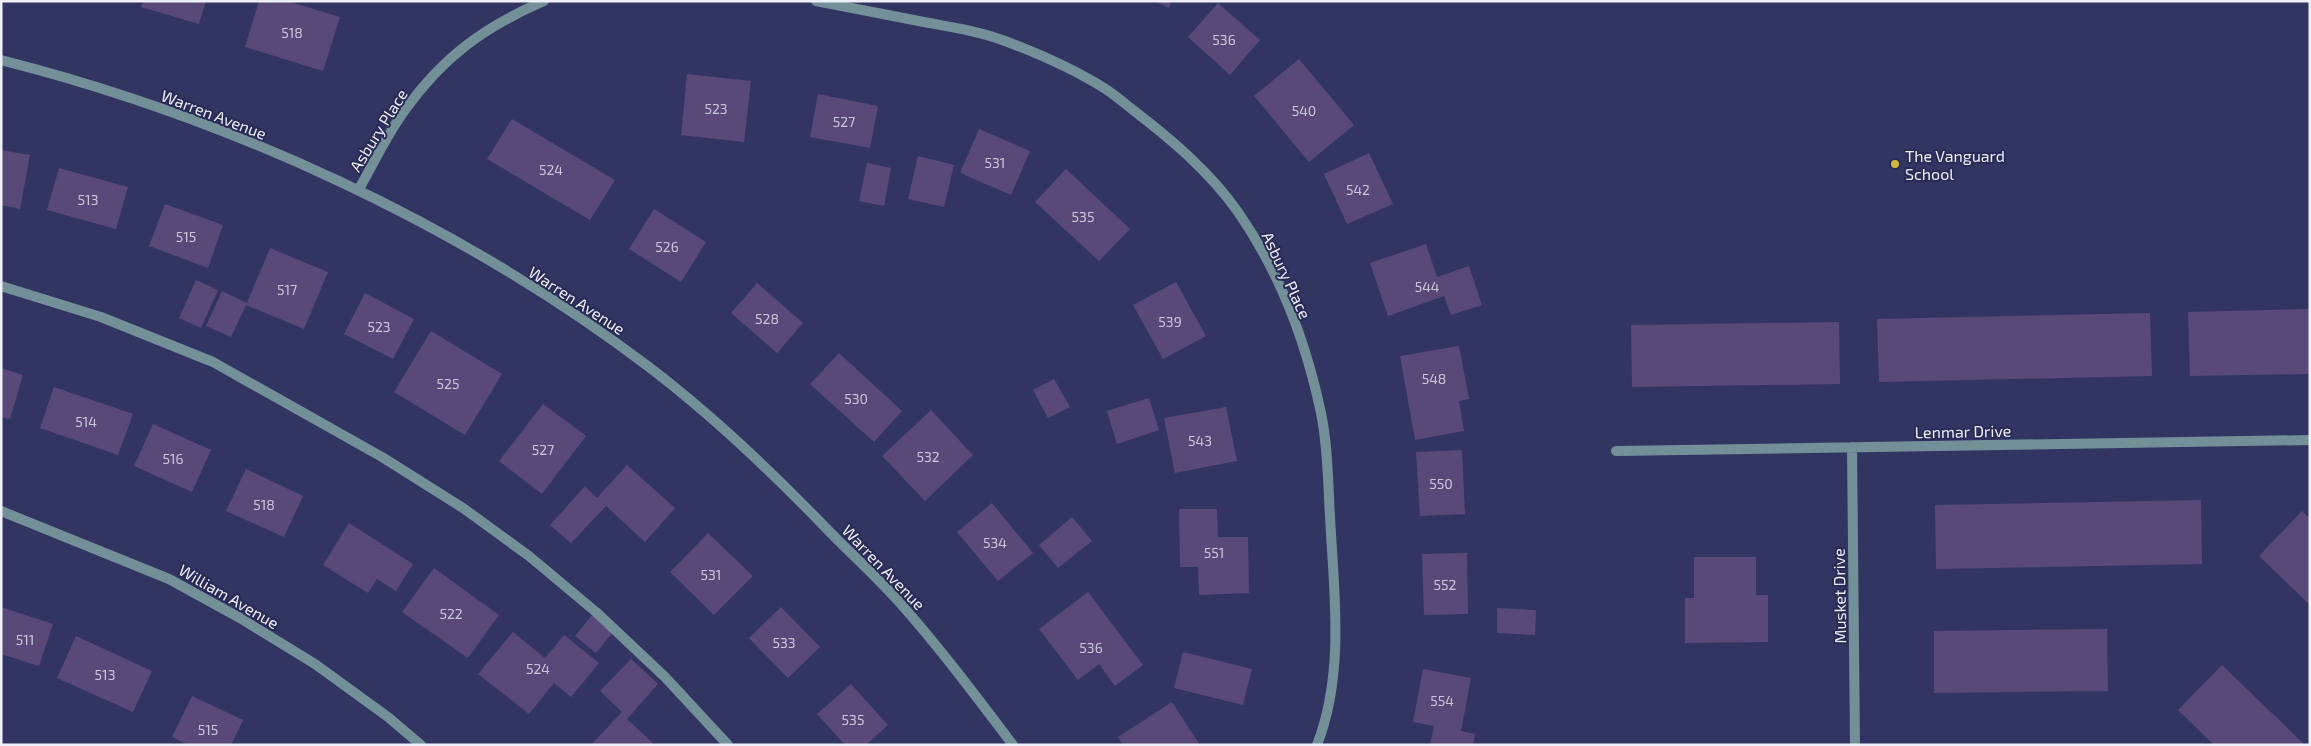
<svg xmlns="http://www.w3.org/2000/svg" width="2311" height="746" font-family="'Exo 2',sans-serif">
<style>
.building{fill:#594978}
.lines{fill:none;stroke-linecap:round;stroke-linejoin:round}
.lane{stroke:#739099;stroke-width:10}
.street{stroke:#739099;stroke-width:10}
.poi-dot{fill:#cfb837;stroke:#292b57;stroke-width:2}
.labels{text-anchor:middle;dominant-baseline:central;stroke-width:4;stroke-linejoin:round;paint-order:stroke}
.number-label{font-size:14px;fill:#cac6db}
.street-label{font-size:16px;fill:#eff0fc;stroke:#292b57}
.poi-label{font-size:16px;fill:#eff0fc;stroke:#292b57;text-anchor:start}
</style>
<rect width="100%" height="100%" fill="#323562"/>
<!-- building -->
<path class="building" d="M143 1H206L199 24 141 7Z
M259 1H287L340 17 323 71 245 47Z
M1155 1H1172L1169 8Z
M1218 3 1260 40 1230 75 1188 37Z
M1299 59 1354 125 1309 162 1254 96Z
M687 74 751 81 744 142 681 135Z
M818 94 878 106 870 148 810 137Z
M512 119 615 180 590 220 487 159Z
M979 129 1030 151 1011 195 960 173Z
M1 150 30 155 20 209 1 205Z
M1369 153 1393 204 1347 224 1324 174Z
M918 156 954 165 944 207 908 199Z
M867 163 891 168 884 206 859 201Z
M59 168 128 187 116 229 47 210Z
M1066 169 1130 229 1099 261 1035 202Z
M165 204 223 225 208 268 149 246Z
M654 209 706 242 681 282 629 249Z
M1426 244 1437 277 1469 266 1482 305 1451 315 1444 296 1388 316 1370 263Z
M270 248 328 272 304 329 246 305 231 337 206 326 222 291 247 303Z
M196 280 218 290 201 328 179 318Z
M1176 282 1206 336 1163 359 1133 305Z
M757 283 803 323 777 353 731 313Z
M365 293 414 319 393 359 344 334Z
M2310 309V374L2190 376 2188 312Z
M2150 313 2152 376 1879 382 1877 319Z
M1839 322 1840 384 1632 387 1631 325Z
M431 331 502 374 465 435 394 392Z
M1459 346 1469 399 1459 401 1464 431 1415 440 1400 356Z
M839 353 902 411 874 442 810 384Z
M1 368 23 375 10 419 1 417Z
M1054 379 1070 407 1048 418 1033 390Z
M54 387 133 414 118 455 40 428Z
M1149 398 1159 430 1117 444 1107 411Z
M543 404 586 436 542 494 499 461Z
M1226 407 1237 461 1175 473 1164 418Z
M931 410 973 455 925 501 882 456Z
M153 424 211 450 192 492 134 466Z
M1462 450 1465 514 1420 516 1416 452Z
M627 465 675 508 645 542 606 506 571 543 550 525 585 486 597 498Z
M246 469 303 496 284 537 226 511Z
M2201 500 2202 564 1936 569 1935 505Z
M992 503 1033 553 998 581 957 532Z
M1179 509H1217L1218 537H1248L1249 593 1199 595 1198 567H1180Z
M2302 511 2310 519V605L2259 556Z
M1072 517 1092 541 1058 568 1039 545Z
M349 523 413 564 396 591 377 579 368 593 323 565Z
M708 533 753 576 714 615 670 572Z
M1467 553 1468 614 1424 615 1422 554Z
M1694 557H1756V595H1768V642L1685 643V598H1694Z
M434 568 499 615 468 658 402 612Z
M1088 592 1143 665 1115 686 1099 664 1078 680 1039 629Z
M1 607 53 624 39 666 1 654Z
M781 607 820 647 788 678 749 638Z
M1497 608 1536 610 1535 635 1497 633Z
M592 615 613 632 596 653 575 636Z
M2107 629 2108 691 1934 693V631Z
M513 632 545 658 564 635 599 663 571 697 554 683 529 714 478 674Z
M76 636 152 671 133 712 57 678Z
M1183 652 1252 669 1243 705 1174 688Z
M631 659 658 684 627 719 655 745H591L622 712 600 691Z
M2222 665 2305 745H2214L2178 710Z
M1423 669 1471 678 1461 731 1475 734 1473 745H1430L1434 726 1413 722Z
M851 684 888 725 866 745H845L817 714Z
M192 696 243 720 231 745H188L172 737Z
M1172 702 1200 745H1123L1118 737Z"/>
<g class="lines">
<!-- lane -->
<path class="lane" d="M1 286 101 317 213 362 382 457 463 508 529 556 596 612 665 677 728 745"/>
<!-- street -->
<path class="street" d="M816 1C852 8 888 15 924 22 951 27 979 31 1005 41 1037 53 1075 70 1104 88 1114 94 1124 103 1133 110 1171 139 1210 172 1238 212 1279 271 1306 342 1321 413 1328 447 1328 483 1330 517 1334 592 1345 673 1317 745
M1 60C230 118 460 224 649 367 712 415 770 470 825 527 849 552 876 576 900 603 940 648 976 696 1013 745
M359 189C374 163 387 134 405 110 443 57 484 27 544 1
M1852 447 1855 745
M1616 451 2310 440
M1 511 169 579 240 618 315 664 388 717 421 745"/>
</g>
<!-- markers -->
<circle class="poi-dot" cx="1895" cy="164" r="5"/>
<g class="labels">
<!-- number labels -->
<g class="number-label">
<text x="292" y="32">518</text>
<text x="1224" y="39">536</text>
<text x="716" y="108">523</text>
<text x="1304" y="110">540</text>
<text x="844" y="121">527</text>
<text x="995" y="162">531</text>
<text x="551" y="169">524</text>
<text x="1358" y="189">542</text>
<text x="88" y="199">513</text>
<text x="1083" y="216">535</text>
<text x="186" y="236">515</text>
<text x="667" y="246">526</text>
<text x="1427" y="286">544</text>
<text x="287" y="289">517</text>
<text x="767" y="318">528</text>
<text x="1170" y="321">539</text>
<text x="379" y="326">523</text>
<text x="1434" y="378">548</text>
<text x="448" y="383">525</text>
<text x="856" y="398">530</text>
<text x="86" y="421">514</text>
<text x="1200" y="440">543</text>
<text x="543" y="449">527</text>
<text x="928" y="456">532</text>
<text x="173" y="458">516</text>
<text x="1441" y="483">550</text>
<text x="264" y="504">518</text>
<text x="995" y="542">534</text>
<text x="1214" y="552">551</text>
<text x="711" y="574">531</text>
<text x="1445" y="584">552</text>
<text x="451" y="613">522</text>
<text x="25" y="639">511</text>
<text x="784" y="642">533</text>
<text x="1091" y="647">536</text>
<text x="538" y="668">524</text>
<text x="105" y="674">513</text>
<text x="1442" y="700">554</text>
<text x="853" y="719">535</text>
<text x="208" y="729">515</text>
</g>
<!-- street labels -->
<g class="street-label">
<text transform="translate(214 114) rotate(21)">Warren Avenue</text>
<text transform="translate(378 130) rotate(-58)">Asbury Place</text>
<text transform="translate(1287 275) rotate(65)">Asbury Place</text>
<text transform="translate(577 300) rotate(33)">Warren Avenue</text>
<text transform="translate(1963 431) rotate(-1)">Lenmar Drive</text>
<text transform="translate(884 567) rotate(46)">Warren Avenue</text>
<text transform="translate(229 596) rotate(30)">William Avenue</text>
<text transform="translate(1839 596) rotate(-91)">Musket Drive</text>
</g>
<!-- poi labels -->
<g class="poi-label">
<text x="1905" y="155">The Vanguard<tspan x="1905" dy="18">School</tspan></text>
</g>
</g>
<!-- border -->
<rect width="2311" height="746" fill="none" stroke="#eff0fc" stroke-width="5"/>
</svg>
